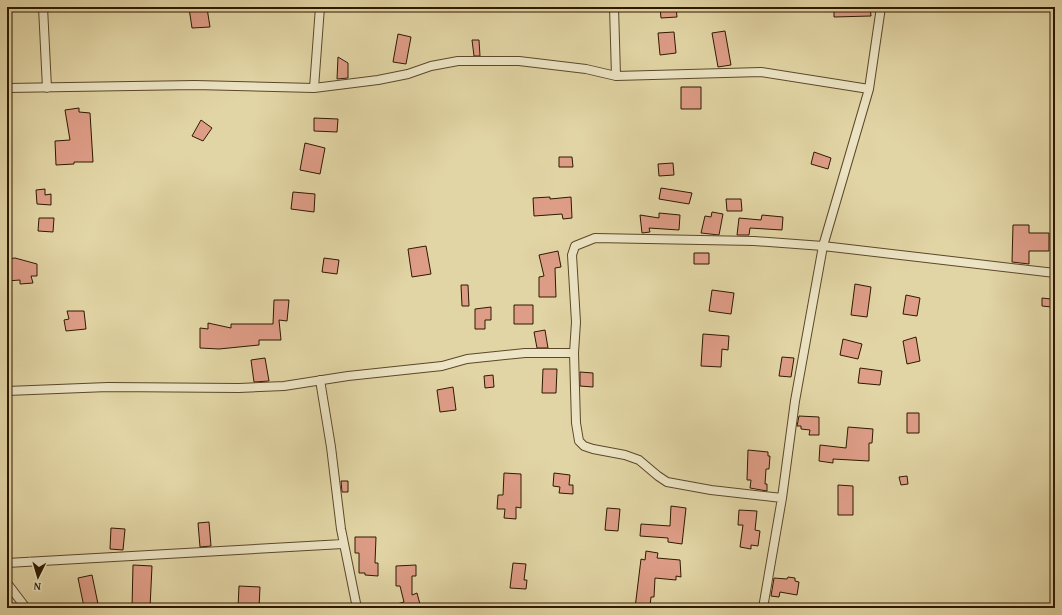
<svg xmlns="http://www.w3.org/2000/svg" width="1062" height="615" font-family="'Gentium Book Plus',serif">
<style>
.building{fill:#de9d87;stroke:#2e1900}
.lines{fill:none;stroke-linecap:round;stroke-linejoin:round}
.minor-casing{stroke:#5b4829;stroke-width:10}
.minor{stroke:#ece4c4;stroke-width:8}
</style>
<rect width="100%" height="100%" fill="#e2d5a5"/>
<filter id="stains"><feTurbulence type="fractalNoise" baseFrequency=".005" numOctaves="4"/><feColorMatrix values="0 0 0 0 .2 0 0 0 0 .09 0 0 0 0 .02 0 0 0 .5 -.17"/></filter>
<radialGradient id="worn" r=".72"><stop offset=".6" stop-color="#630" stop-opacity="0"/><stop offset="1" stop-color="#630" stop-opacity=".3"/></radialGradient>
<!-- building -->
<path class="building" d="M660 7H676L677 17 661 18Z
M834 7H870L871 16 834 17Z
M189 8H207L210 27 192 28Z
M725 31 731 65 718 67 712 33Z
M674 32 676 53 660 55 658 33Z
M398 34 411 37 406 64 393 62Z
M472 40H479L480 56H474Z
M338 57 348 63V78L337 79Z
M681 87H701V109H681Z
M79 108V112L90 113 93 162H74V164L56 165 55 141 70 140 65 110Z
M314 118 338 119 337 132 314 131Z
M201 120 212 128 203 141 192 136Z
M305 143 325 148 320 174 300 170Z
M814 152 831 158 828 169 811 164Z
M559 157H572L573 167H559Z
M673 163 674 175 659 176 658 164Z
M661 188 692 193 689 204 659 199Z
M45 189V195L51 194V205L37 204 36 190Z
M293 192 315 194 314 212 291 209Z
M550 197V199L571 197 572 218 563 219 562 214 534 216 533 198Z
M726 199H741L742 211H727Z
M712 212 723 214 719 235 701 233 705 216 711 217Z
M659 213 680 215 679 230 649 228 650 232 642 233 640 215 659 218Z
M762 215 783 217 782 230 750 228 749 235H737L739 218 761 220Z
M39 218H54L53 232 38 231Z
M1013 225H1029V233H1049V251H1029V264L1012 262Z
M426 246 431 274 412 277 408 249Z
M558 251 561 267 555 268 556 297H539V277L544 276 539 255Z
M694 253H709V264H694Z
M15 258 37 264V276H31L33 283 20 284V280L7 281V259Z
M324 258 339 260 337 274 322 272Z
M855 284 871 287 867 317 851 315Z
M461 285H468L469 306H462Z
M712 290 734 293 731 314 709 311Z
M906 295 920 298 917 316 903 314Z
M1042 298 1051 299V307L1042 306Z
M274 300H289L287 321 279 320 281 340H259V345L219 349 200 348V328L208 329V323L231 328V324H273Z
M514 305H533V324H514Z
M491 307V320H485V329H475V309Z
M67 311H84L86 329 66 331 64 320 69 319Z
M545 330 548 348H537L534 332Z
M703 334 729 336 728 350 722 349 721 367 701 366Z
M916 337 920 361 907 364 903 341Z
M843 339 862 344 858 359 840 355Z
M782 357 794 358 791 377 779 376Z
M265 358 269 381 254 382 251 360Z
M860 368 882 371 880 385 858 383Z
M543 369H557L556 393H542Z
M580 372 593 373V387L580 386Z
M493 375 494 387 485 388 484 376Z
M453 387 456 410 440 412 437 390Z
M907 413H919V433H907Z
M799 416 819 417V435H809L810 430 801 429V426H797Z
M848 427 873 429 872 443H869V461L833 459V463L819 461 820 445 846 448Z
M748 450 768 452V456H770L769 469H766L765 484H767V491L750 488 751 480H747Z
M504 473 521 474V508L516 507V519L504 518 505 509H497L498 495H503Z
M554 473 570 475 569 485H573V494L559 493 560 487 553 486Z
M907 476 908 484 901 485 899 477Z
M341 481H348V492H342Z
M838 485 853 486V515H838Z
M671 506 686 508 682 544 668 542V538L640 536 641 524 670 526Z
M607 508 620 509 618 531 605 530Z
M739 510 757 511 755 530 760 531 758 546 751 545V549L740 547 743 525H738Z
M209 522 211 546 200 547 198 523Z
M111 528 125 529 123 550 110 549Z
M355 537H376L375 563H378V576L365 575V573H359V553H355Z
M646 551 658 553 657 558 680 560 681 577 676 576V580L655 578 654 597H651L650 606 635 608 641 559 645 560Z
M513 563 526 564 524 580H527L526 589 510 588Z
M133 565 152 566 150 608H132Z
M416 565V576H412V595L417 593 421 608H390V606L404 602 400 586H396V566Z
M92 575 98 604 84 607 78 578Z
M788 577 795 578V581L799 582 797 595 780 592 779 597 771 596 774 578 787 579Z
M239 586 260 587 259 608H238Z"/>
<g class="lines">
<defs>
<path id="minor" d="M43 7 47 88
M614 7 616 76
M7 88 195 85 314 88 378 80 408 74 431 66 458 61H519L586 69 616 76 761 72 869 89
M314 88 320 7
M320 380 331 447 341 529 357 608
M7 391 108 387 239 388 284 386 348 376 442 366 467 359 525 353H574
M782 498 711 490 667 482 658 476 639 460 625 455 593 449 584 446 579 441 576 423 574 353 576 322 572 255 575 246 595 238 754 241 823 246 1055 273
M7 563 343 544
M7 583 26 608
M763 608 782 498 795 401 823 246 869 89 881 7"/>
</defs>
<!-- minor casing -->
<use href="#minor" class="minor-casing"/>
<!-- minor -->
<use href="#minor" class="minor"/>
</g>
<!-- margin -->
<rect width="1062" height="615" fill="none" stroke="#e2d5a5" stroke-width="24"/>
<rect x="8" y="8" width="1046" height="599" fill="none" stroke="#2e1900" stroke-width="2"/>
<rect x="12" y="12" width="1038" height="591" fill="none" stroke="#2e1900"/>
<!-- north arrow -->
<g transform="translate(38 577) rotate(185)" stroke="#ece4c4" stroke-width="3" paint-order="stroke">
<path d="M0-3L7 15L0 10L-7 15Z" fill="#2e1900"/>
<text y="-6" font-size="11" font-weight="bold" text-anchor="middle" fill="#2e1900">N</text>
</g>
<rect width="100%" height="100%" filter="url(#stains)"/>
<rect width="100%" height="100%" fill="url(#worn)"/>
</svg>
